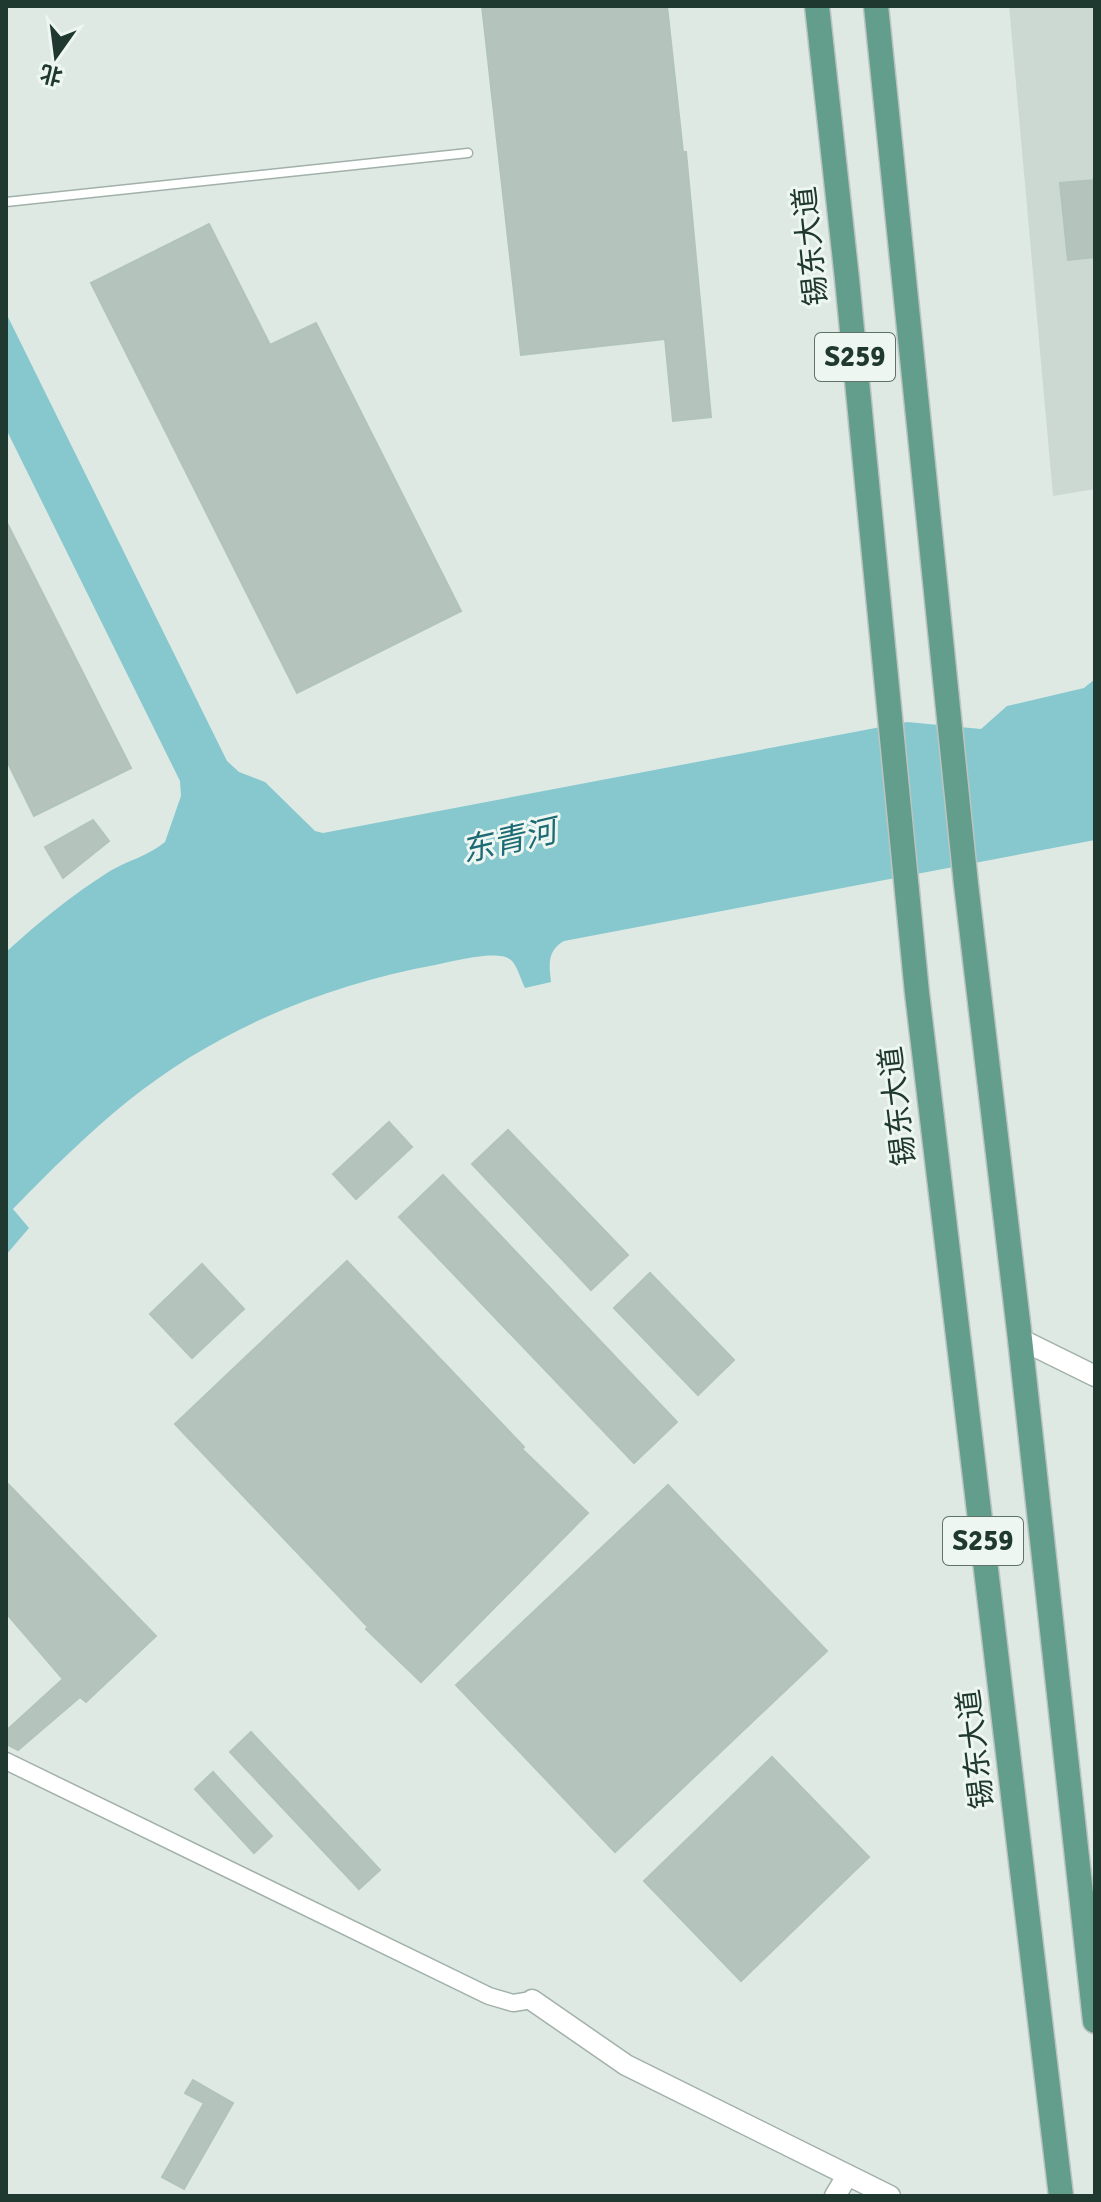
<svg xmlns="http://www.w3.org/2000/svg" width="1101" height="2202" font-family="Signika,'Noto Sans SC',sans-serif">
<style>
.built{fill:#ccd9d3}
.water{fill:#86c8ce}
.building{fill:#b4c4bc;stroke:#b1c3ba;stroke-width:2}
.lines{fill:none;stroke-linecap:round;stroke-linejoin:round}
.service-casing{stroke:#a1b1aa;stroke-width:11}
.minor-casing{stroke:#a1b1aa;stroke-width:19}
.tertiary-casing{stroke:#a1b1aa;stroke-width:23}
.primary-casing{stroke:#bcc4c1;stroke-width:27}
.service{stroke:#fff;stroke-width:8}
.minor{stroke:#fff;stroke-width:16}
.tertiary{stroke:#fff;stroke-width:20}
.primary{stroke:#639e8c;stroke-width:24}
.labels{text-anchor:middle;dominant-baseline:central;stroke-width:6;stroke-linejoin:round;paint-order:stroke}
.shield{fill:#eef6f2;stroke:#5e726a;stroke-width:2}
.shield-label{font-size:28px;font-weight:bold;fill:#203930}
.street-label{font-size:30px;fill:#203930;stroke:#eef6f2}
.water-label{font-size:32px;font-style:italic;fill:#1c6a73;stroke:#eef6f2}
</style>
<rect width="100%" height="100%" fill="#dee9e4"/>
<!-- built -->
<path class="built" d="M1009 6H1095V489L1053 496Z"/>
<!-- water -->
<path class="water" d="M6 313 227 761 239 772 265 782 315 831 323 833 907 722 981 729 1007 706 1084 688 1095 679V840L564 941C547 951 549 964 551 982L525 988C521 980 518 968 512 961 500 948 452 962 435 965 325 985 216 1030 128 1101 87 1134 50 1171 13 1209L29 1228 6 1255V952C39 922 72 895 110 871 127 861 150 855 165 842L181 796 180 781 6 429Z"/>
<!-- building -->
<path class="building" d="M482 6H667L683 152H686L711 417 673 421 665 339 521 355Z
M1095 180V257L1068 260 1060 183Z
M209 224 270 345 316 323 461 611 297 693 91 283Z
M6 521 131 768 34 816 6 759Z
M93 820 109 841 63 878 45 847Z
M389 1122 412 1147 356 1199 333 1174Z
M508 1130 628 1255 591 1290 472 1164Z
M443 1175 677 1422 634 1463 399 1217Z
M347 1261 524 1447 522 1449 588 1513 421 1682 366 1629 368 1627 175 1424Z
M202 1264 244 1309 192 1358 150 1314Z
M650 1273 734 1360 698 1395 614 1308Z
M6 1482 156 1636 86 1702 80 1697 18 1750 6 1744V1731L63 1679 6 1613Z
M668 1485 827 1651 615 1852 456 1685Z
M251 1732 380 1870 359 1889 230 1752Z
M772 1757 869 1857 741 1981 644 1881Z
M213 1772 272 1836 254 1853 195 1789Z
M193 2080 233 2103 184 2189 162 2177 204 2103 185 2093Z"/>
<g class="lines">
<defs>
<path id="service" d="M6 202 468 153"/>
<path id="minor" d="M6 1761 489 1996 513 2003 532 2000"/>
<path id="tertiary" d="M1020 1339 1095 1376
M532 2000 626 2065 890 2196
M835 2196 847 2176"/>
<path id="primary" d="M817 6 847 279 917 993 1061 2196
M876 6 966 884 1020 1339 1095 2021"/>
</defs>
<!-- service casing -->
<use href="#service" class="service-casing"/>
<!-- minor casing -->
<use href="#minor" class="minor-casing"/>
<!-- tertiary casing -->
<use href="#tertiary" class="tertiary-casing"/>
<!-- primary casing -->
<use href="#primary" class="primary-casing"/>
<!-- service -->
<use href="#service" class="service"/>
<!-- minor -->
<use href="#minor" class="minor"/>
<!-- tertiary -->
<use href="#tertiary" class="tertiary"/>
<!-- primary -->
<use href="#primary" class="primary"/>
</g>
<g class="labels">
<!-- shield labels -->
<g class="shield">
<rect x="815" y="333" width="80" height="48" rx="6"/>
<rect x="943" y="1517" width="80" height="48" rx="6"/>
</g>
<g class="shield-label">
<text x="855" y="357">S259</text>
<text x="983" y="1541">S259</text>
</g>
<!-- street labels -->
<g class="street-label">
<text transform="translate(811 246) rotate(-96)">锡东大道</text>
<text transform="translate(898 1106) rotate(-97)">锡东大道</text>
<text transform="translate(976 1749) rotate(-97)">锡东大道</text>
</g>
<!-- water labels -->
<g class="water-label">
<text transform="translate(509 841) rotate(-13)">东青河</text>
</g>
</g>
<!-- border -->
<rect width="1101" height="2202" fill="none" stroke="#203930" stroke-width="16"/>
<!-- north arrow -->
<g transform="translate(56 56) rotate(194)" stroke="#eef6f2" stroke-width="6" paint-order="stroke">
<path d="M0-6L14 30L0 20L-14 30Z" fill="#203930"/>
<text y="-12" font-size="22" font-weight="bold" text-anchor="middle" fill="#203930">北</text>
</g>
</svg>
